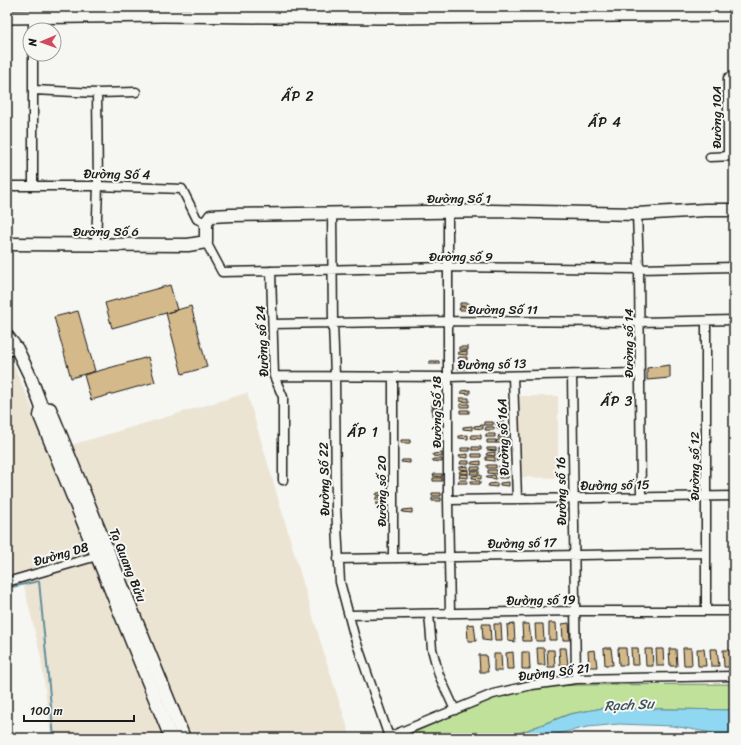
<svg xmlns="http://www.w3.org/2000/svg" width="741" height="745" font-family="Sriracha,sans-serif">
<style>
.built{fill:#ece4d3}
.green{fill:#bfe19a;stroke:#6e7e5b}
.water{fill:#90d8f2;stroke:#628d9c}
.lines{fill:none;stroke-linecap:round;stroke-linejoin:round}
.stream{stroke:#628d9c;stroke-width:2}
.building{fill:#d4b98a;stroke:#1c1c1c}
.street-casing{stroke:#1c1c1c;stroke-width:11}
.secondary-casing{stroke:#1c1c1c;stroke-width:15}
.primary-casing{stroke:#1c1c1c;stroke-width:16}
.street{stroke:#f6f6f2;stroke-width:8}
.secondary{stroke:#f6f6f2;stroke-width:12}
.primary{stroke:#f6f6f2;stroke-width:13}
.labels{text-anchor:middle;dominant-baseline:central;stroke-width:4;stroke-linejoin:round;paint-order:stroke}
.street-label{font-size:13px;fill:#1c1c1c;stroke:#f6f6f2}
.neighbourhood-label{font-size:14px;letter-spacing:1px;fill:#1c1c1c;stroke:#f6f6f2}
.water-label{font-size:14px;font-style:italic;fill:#3f545c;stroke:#f6f6f2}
</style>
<rect width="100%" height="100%" fill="#f6f6f2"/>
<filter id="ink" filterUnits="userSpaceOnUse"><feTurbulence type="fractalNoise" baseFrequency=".025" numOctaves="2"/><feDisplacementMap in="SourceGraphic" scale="8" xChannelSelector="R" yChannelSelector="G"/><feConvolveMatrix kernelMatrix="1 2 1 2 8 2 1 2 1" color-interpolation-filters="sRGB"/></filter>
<g filter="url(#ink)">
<!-- built -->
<path class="built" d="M9 355 51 451 247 393 325 657 351 738H51L41 657 23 582 7 586V356Z
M516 396H558V478L518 477Z"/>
<!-- green -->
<path class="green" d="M734 684V710L603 708 569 714 506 738H402L495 697 540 687 577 685Z"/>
<!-- water -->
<path class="water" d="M603 708 734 710V735L718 734 673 726 619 724 588 727 561 733 546 738H507L570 714Z"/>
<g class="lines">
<!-- stream -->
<path class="stream" d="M7 588 39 581 54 738"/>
</g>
<!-- building -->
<path class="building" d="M170 285 177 310 112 328 105 303Z
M460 303H469V306H460Z
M191 306 207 367 182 374 166 313Z
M460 307H469V310H459Z
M78 311 95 371 71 378 54 317Z
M459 347H468V350H459Z
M467 351V355L458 354 459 352Z
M148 357 155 382 91 400 84 375Z
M459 357H467V360L458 359Z
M430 361H439V364H430Z
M670 365V378L647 380V368Z
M459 366H468V369H458Z
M470 390V394L461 393V391Z
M432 395H441V398H432Z
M460 398H469V402L460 401Z
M441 400V404L432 403V401Z
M432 404H441V408L432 407Z
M460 404H469V407H460Z
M432 408H441V411H432Z
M460 410H469V413H460Z
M432 413H441V416H432Z
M484 422H493V425H484Z
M495 422H504V425L495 424Z
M483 425V429L474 428V426Z
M472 426V430L463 429V427Z
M506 426V430L497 429V427Z
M486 427H494V430H485Z
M486 434H495V437H486Z
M468 435V439L459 438V436Z
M472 435H481V439L471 438Z
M499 435H508V438H498Z
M401 440H410V443H401Z
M487 440H496V443H487Z
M497 440H506V443H496Z
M472 447H481V450H472Z
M461 448H470V451H461Z
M487 448H496V451L487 450Z
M499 448H508V451H499Z
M495 452V456L486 455 487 453Z
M507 452V456L498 455V453Z
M442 453V457L433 456V454Z
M468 454V458L459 457 460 455Z
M472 454H481V457H472Z
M486 457H495V461L486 460Z
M498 457H506V460H497Z
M433 459H442V462L433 461Z
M402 460H410V463L401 462Z
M461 461H469V464H460Z
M481 461V465L471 464 472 462Z
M487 465H496V468H487Z
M508 465V469L499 468V466Z
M468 466V470L459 469 460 467Z
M471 467H480V470H471Z
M468 470V474L459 473 460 471Z
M488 470H497V474L488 473Z
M499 470H508V473H499Z
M471 471H479V474H470Z
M434 474H442V477L433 476Z
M460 474H468V478L459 477Z
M481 475V479L472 478V476Z
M495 475 496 479 486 478 487 476Z
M499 475H508V478H499Z
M433 478H442V481H433Z
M459 480H467V483H458Z
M471 481H480V484H470Z
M509 482V486L500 485V483Z
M497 483V487L488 486 489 484Z
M386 492V496L376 495 377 493Z
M432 493H441V496H432Z
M376 497H385V500H376Z
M432 498H441V501H432Z
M376 503H385V506L376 505Z
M376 508H385V511L376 510Z
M412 509V513L402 512 403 510Z
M559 509H568V513L559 512Z
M549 623H556L557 640H549Z
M569 623 570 640H563L562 624Z
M474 624 476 641H468L467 625Z
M482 624H490L491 641 483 640Z
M494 624H501L502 641H495Z
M514 624 515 642 508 641 507 625Z
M522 624H529L531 641H523Z
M535 624H543L544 641H536Z
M537 648H544L545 665H538Z
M559 648H566L568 665H560Z
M604 648H611L613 665H605Z
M618 648H626L627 665H619Z
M631 648H638L639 665H632Z
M683 648H691L692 665H684Z
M645 649H652L653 666H646Z
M656 649H663L664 666H657Z
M669 649H676L677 666H670Z
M697 649H704L706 666H698Z
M710 649H717L719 666H711Z
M547 650H554L555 667H548Z
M595 650 597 667H589L588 651Z
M723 650H730L732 667H724Z
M513 652 514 669H507L506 653Z
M522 652H529L530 669H522Z
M494 654H501L502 671H494Z
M479 655H486L488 672H480Z"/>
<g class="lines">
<defs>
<path id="street" d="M33 17V30
M33 54V185
M33 90 97 93 98 186 96 245
M97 93 136 92
M728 156V78L734 76
M710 157 734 156
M7 186H98L182 189 197 219 206 223
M448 212V500L450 613
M332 213 333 323 335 376 336 507 340 582 354 635 389 737
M637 214 639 269 641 497
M206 242 222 272 448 267 639 269 734 267
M271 271 274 376 283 397V480
M706 321V611
M273 324 448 321 640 322 734 320
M7 352 17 349
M572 375 576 679
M274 376 448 377 639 373
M513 376 517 499
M448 500 734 496
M393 557V377
M338 559 706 553
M7 582 97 556
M429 614 432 649 439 675 455 710
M349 615 575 611H734
M386 738 493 694 532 685 576 679 734 676"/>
<path id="secondary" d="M7 244 188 245 206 242V223L211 216 231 215 491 211 637 214 705 210H734
M7 336 17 349 30 376 42 408 40 416 171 738
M42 408 50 409 184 738"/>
<path id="primary" d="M7 17 163 15 386 17 734 14"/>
</defs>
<!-- street casing -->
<use href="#street" class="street-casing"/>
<!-- secondary casing -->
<use href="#secondary" class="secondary-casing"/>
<!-- primary casing -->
<use href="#primary" class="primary-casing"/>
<!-- street -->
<use href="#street" class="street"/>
<!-- secondary -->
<use href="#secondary" class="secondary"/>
<!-- primary -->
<use href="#primary" class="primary"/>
</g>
</g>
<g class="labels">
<!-- street labels -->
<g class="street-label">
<text transform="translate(716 117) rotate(-90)">Đường 10A</text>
<text transform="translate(117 174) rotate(1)">Đường Số 4</text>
<text x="459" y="198">Đường Số 1</text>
<text x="106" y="231">Đường Số 6</text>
<text x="461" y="256">Đường số 9</text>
<text x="503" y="309">Đường Số 11</text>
<text transform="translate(262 341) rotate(-93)">Đường số 24</text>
<text transform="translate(628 343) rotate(-90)">Đường số 14</text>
<text transform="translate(492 364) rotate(-1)">Đường số 13</text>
<text transform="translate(436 412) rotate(-90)">Đường Số 18</text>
<text transform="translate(503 437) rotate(-92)">Đường số 16A</text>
<text transform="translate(694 466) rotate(-90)">Đường số 12</text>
<text transform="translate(324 479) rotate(-91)">Đường Số 22</text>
<text transform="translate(615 485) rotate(-1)">Đường số 15</text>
<text transform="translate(381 491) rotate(-90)">Đường số 20</text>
<text transform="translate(561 491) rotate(-91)">Đường số 16</text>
<text transform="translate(522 543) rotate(-1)">Đường số 17</text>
<text transform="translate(61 554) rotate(-16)">Đường D8</text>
<text transform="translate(128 565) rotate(68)">Tạ Quang Bửu</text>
<text transform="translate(541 600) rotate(-1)">Đường số 19</text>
<text transform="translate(554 672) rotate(-7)">Đường Số 21</text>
</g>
<!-- neighbourhood labels -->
<g class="neighbourhood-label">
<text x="298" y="96">ẤP 2</text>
<text x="605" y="122">ẤP 4</text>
<text x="617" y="401">ẤP 3</text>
<text x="363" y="432">ẤP 1</text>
</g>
<!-- water labels -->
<g class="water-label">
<text transform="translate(629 705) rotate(-3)">Rạch Su</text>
</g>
</g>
<!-- margin -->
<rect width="741" height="745" fill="none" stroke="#f6f6f2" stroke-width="24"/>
<rect x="12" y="12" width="717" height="721" fill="none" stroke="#1c1c1c" stroke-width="1.5" filter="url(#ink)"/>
<!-- north arrow -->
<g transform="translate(42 42) rotate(268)"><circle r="19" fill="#f6f6f2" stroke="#9f9f9c"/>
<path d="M0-3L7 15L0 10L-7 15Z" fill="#d1495b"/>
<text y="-6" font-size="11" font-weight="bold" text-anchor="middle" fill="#1c1c1c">N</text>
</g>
<!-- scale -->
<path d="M24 715v6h110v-6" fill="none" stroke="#1c1c1c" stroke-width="2"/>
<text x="30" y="715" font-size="12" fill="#1c1c1c" stroke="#f6f6f2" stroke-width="3" paint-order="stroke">100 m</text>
</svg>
